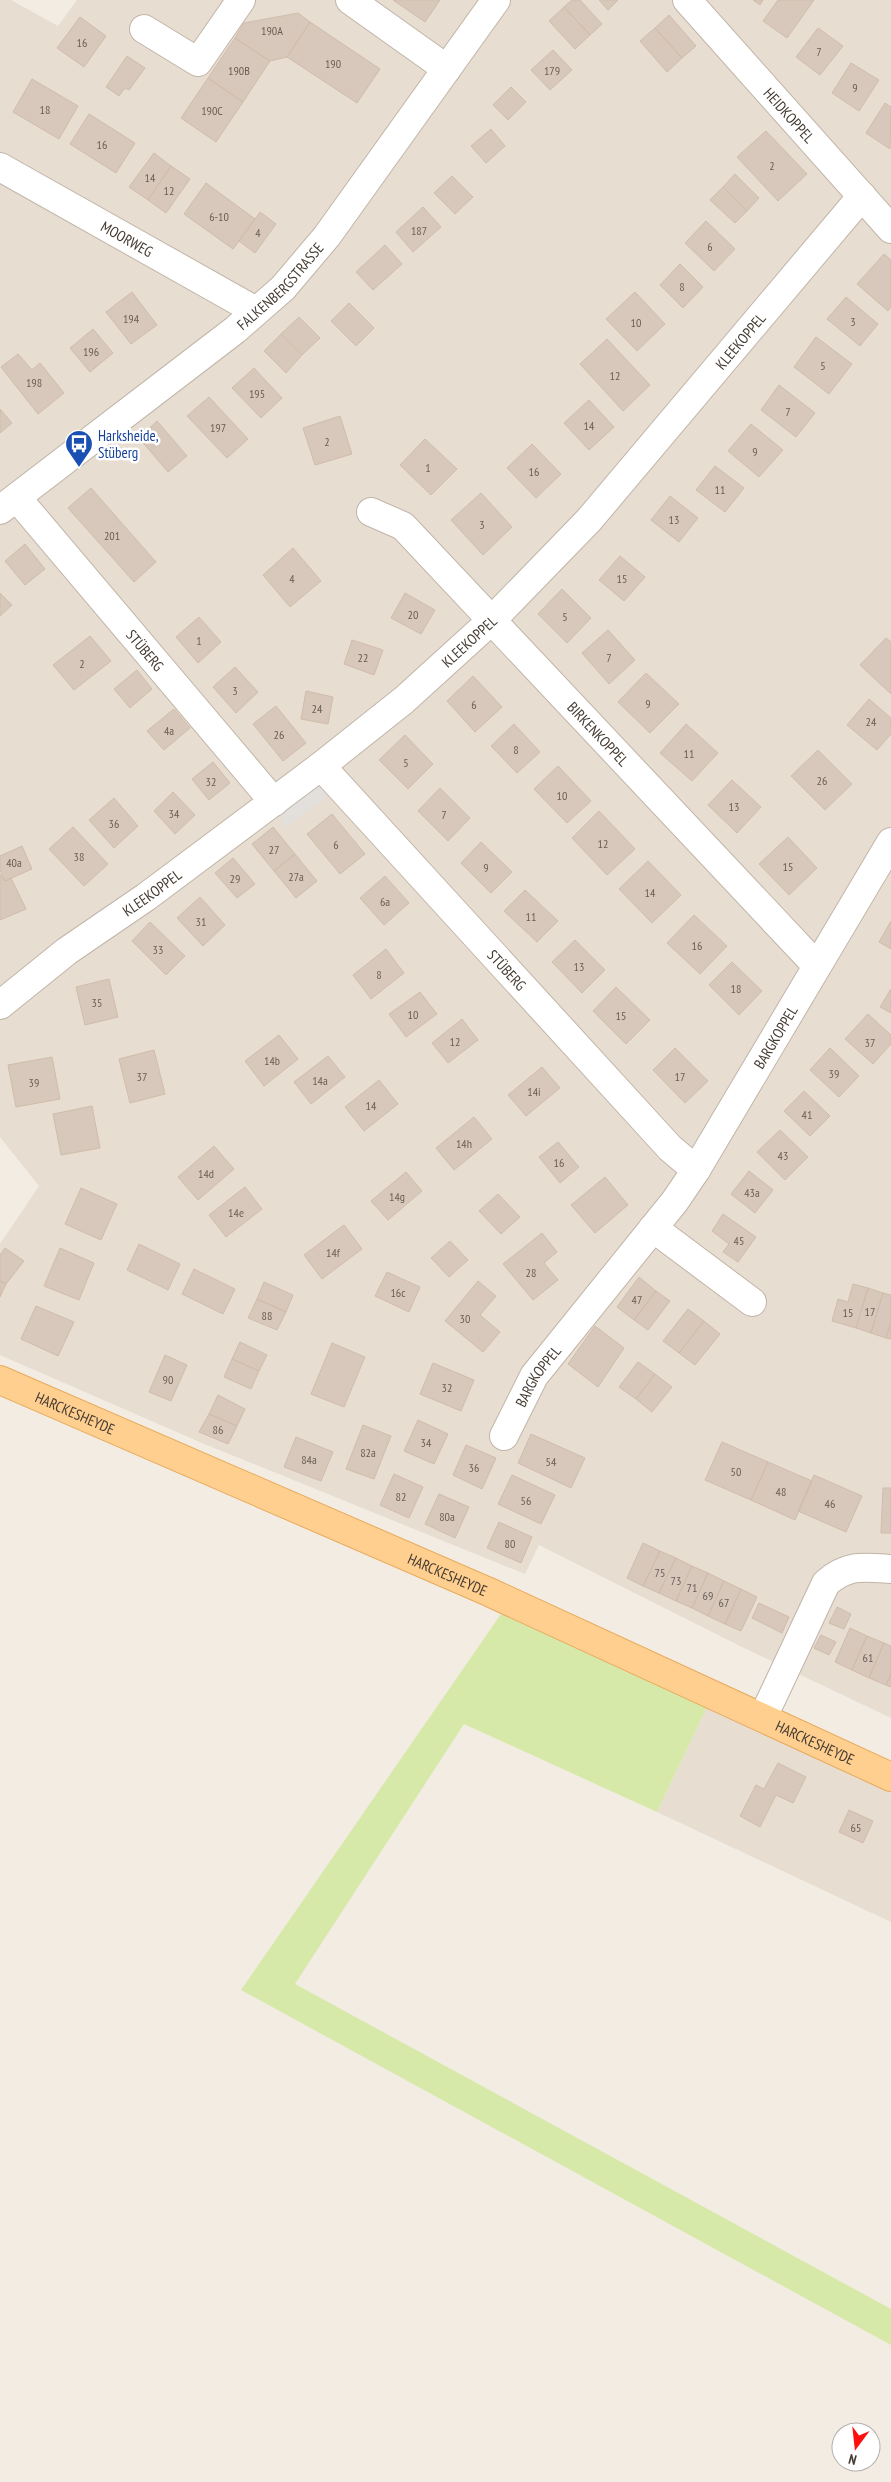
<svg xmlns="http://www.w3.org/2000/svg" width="891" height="2482" font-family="'PT Sans Narrow',sans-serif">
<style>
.residential{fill:#e7ddd1}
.green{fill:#d6e9a9}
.parking{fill:#e3dfdc}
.building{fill:#d8c8bb;stroke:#d0bcab}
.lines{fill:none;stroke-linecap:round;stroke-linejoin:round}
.minor-casing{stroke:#c1b5a8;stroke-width:30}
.major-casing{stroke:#e9a95b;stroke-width:30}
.minor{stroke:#fff;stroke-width:28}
.major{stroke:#ffcf8f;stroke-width:28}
.labels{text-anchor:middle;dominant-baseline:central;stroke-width:5;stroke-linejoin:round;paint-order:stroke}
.number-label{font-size:12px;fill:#695e55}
.street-label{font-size:15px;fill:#443b33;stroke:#fff}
.transit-label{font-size:15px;fill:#164399;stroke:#fff;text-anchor:start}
</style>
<rect width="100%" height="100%" fill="#f2ece3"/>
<!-- residential -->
<path class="residential" d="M0 0H11L58 26 77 0H891V1718L740 1646 539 1545 525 1574 202 1443 0 1355V1244L39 1186 0 1137Z
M707 1707 891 1793V1922L657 1812Z"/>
<!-- green -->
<path class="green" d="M501 1614 707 1707 657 1812 464 1724 295 1984 891 2309V2345L241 1990Z"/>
<!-- parking -->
<path class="parking" d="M317 782 328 796 287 827 276 813Z"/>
<!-- building -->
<path class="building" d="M393 0H440L425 22Z
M572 0H580L602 24 590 35 564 7Z
M599 0H618L608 10Z
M753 0H763L760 5Z
M778 0H814L787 38 763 21Z
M564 7 590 35 575 49 549 21Z
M298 13 310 22 287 57 270 61 235 38 244 23Z
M669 15 696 46 682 58 655 28Z
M80 17 106 36 84 67 57 48Z
M310 22 380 69 357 103 287 57Z
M655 28 682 58 667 72 640 41Z
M818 28 843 46 820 75 796 57Z
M235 38 270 61 243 102 208 78Z
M553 50 572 70 550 90 531 70Z
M127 56 145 68 129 90 125 88 119 96 106 87Z
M851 63 879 80 859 111 832 93Z
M208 78 243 102 216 142 181 118Z
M32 79 78 106 59 139 13 112Z
M511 87 526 102 508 120 493 105Z
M885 103 891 107 890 149 866 133Z
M89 114 135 143 116 173 70 144Z
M491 129 505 146 486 163 471 146Z
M766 131 807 174 778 201 737 157Z
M154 153 171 166 148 200 129 187Z
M171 166 190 179 166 213 148 200Z
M735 174 759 198 747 211 723 187Z
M452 176 473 197 455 214 434 193Z
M206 183 255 219 233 249 184 214Z
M723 187 747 211 735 223 710 200Z
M423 207 441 227 413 252 396 232Z
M260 212 276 224 255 253 239 241Z
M706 221 735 249 714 271 685 243Z
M385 245 402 264 373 290 356 272Z
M884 254 891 260V307L888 311 857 284Z
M680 264 703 287 683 308 660 285Z
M132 292 157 325 131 344 106 312Z
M635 292 665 324 637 351 606 319Z
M846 297 878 324 860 346 827 319Z
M349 303 374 328 356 346 331 321Z
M299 317 320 338 302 355 281 334Z
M93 329 113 353 90 372 70 348Z
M281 334 302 355 286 373 264 351Z
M816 337 852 364 829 394 794 367Z
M607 339 650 385 623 411 580 364Z
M18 354 32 370 40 363 64 393 38 414 1 367Z
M254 368 282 398 261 418 232 388Z
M779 385 815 413 796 437 761 410Z
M209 397 248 439 227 458 187 416Z
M589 400 614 427 589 450 564 423Z
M0 409 12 423 0 433Z
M340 416 352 454 315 465 303 428Z
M157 421 187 456 168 472 139 438Z
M751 424 783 450 759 477 728 451Z
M425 439 457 469 431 495 400 465Z
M532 444 561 474 536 498 507 468Z
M715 466 744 488 725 512 696 490Z
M91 488 156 562 134 582 68 508Z
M481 493 512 527 483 555 451 520Z
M670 496 698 518 679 542 651 520Z
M25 544 45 569 25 585 5 561Z
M293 548 321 581 290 607 263 575Z
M620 556 645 577 624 601 599 580Z
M562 589 591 618 567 643 538 614Z
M0 593 12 605 0 616Z
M405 593 435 610 421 634 391 618Z
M199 617 221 642 198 663 176 637Z
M608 630 635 660 609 684 582 653Z
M90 636 111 661 74 690 53 665Z
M886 638 891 642V694L860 665Z
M352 640 383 650 374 675 344 664Z
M235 667 258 692 236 713 213 687Z
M137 670 152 689 130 708 114 689Z
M646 673 679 704 650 733 618 702Z
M473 676 502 707 475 732 447 701Z
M306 691 333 697 328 724 301 719Z
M869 699 891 718V734L877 750 847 725Z
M276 706 306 743 283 761 253 724Z
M174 709 190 728 164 750 147 731Z
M514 724 540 752 517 773 491 746Z
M686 724 718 753 692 781 660 753Z
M405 735 433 764 408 789 379 760Z
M818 750 852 784 825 810 791 776Z
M213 762 230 783 209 800 192 779Z
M558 766 591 801 567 823 534 789Z
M732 780 761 807 737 833 708 805Z
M440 788 470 818 448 841 418 811Z
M173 792 195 815 175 834 154 811Z
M114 798 138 826 114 848 89 820Z
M599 811 635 849 607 875 572 838Z
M332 814 365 854 340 874 307 834Z
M73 827 108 864 84 886 49 849Z
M273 827 295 854 274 871 252 844Z
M788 837 817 868 789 895 759 864Z
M481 842 512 872 491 893 461 863Z
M22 846 32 869 5 881 0 870V856Z
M295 854 317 881 296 898 274 871Z
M233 858 255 884 237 898 215 873Z
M648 861 681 895 652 923 619 889Z
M0 874 5 881 11 878 26 909 0 920Z
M385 876 409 903 384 925 360 898Z
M525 890 558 921 537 942 504 911Z
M200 897 225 925 203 946 177 918Z
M694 915 727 946 700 974 667 943Z
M891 921V949L879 942Z
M150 922 185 956 166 975 132 941Z
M575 940 605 970 582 993 552 962Z
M386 949 404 973 371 999 353 975Z
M732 962 762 991 739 1015 709 985Z
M109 979 118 1017 85 1025 76 987Z
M616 987 650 1020 626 1044 593 1011Z
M891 989V1013L880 1007Z
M420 992 437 1014 406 1037 389 1014Z
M868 1014 891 1035V1044L873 1064 845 1039Z
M462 1019 478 1040 448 1063 432 1043Z
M279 1035 298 1059 264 1086 245 1061Z
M675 1048 708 1081 685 1103 653 1070Z
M830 1048 859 1076 839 1097 810 1070Z
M154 1050 165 1094 130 1103 119 1059Z
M328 1056 345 1077 311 1104 294 1082Z
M52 1057 60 1099 16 1107 8 1065Z
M542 1067 560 1088 526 1116 508 1095Z
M379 1080 398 1104 364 1131 345 1107Z
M804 1091 830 1116 810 1136 784 1111Z
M92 1106 100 1148 61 1155 53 1114Z
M474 1117 492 1139 454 1170 436 1148Z
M780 1130 808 1157 785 1180 757 1152Z
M558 1142 579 1167 560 1183 539 1157Z
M214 1146 234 1169 198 1200 178 1177Z
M749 1171 773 1190 755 1213 731 1194Z
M406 1172 422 1191 388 1220 371 1201Z
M605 1177 628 1205 595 1233 571 1205Z
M245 1187 262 1209 226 1237 209 1215Z
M81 1188 117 1204 101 1240 65 1224Z
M498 1194 520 1217 501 1234 479 1211Z
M723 1214 756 1237 738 1262 723 1252 729 1244 712 1231Z
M344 1225 362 1249 322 1279 304 1255Z
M542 1233 557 1252 544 1263 558 1280 533 1300 503 1264Z
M450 1241 468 1260 449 1277 431 1258Z
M139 1244 180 1264 168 1290 127 1270Z
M5 1248 24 1261 6 1284 0 1281V1255Z
M60 1248 94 1263 79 1300 44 1286Z
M194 1269 235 1289 223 1314 182 1294Z
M387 1272 420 1287 409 1312 375 1296Z
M639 1277 656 1291 634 1320 617 1307Z
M0 1281 6 1284 0 1297Z
M478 1281 496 1296 480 1315 500 1332 483 1352 445 1321Z
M264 1282 293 1295 286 1312 257 1299Z
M853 1284 868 1288 856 1328 832 1321 838 1299 848 1302Z
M868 1288 883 1293 871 1333 856 1328Z
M656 1291 670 1301 648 1330 634 1320Z
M883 1293 891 1295V1322L886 1338 871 1333Z
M257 1299 286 1312 277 1330 248 1318Z
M36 1306 74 1322 58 1356 21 1339Z
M688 1309 704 1321 679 1353 663 1341Z
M704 1321 720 1334 695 1365 679 1353Z
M891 1322V1339L886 1338Z
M595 1326 624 1348 598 1387 568 1364Z
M240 1342 267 1355 259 1371 232 1359Z
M332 1343 365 1357 344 1407 311 1394Z
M165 1355 187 1365 171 1401 149 1392Z
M232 1359 259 1371 251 1389 224 1377Z
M638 1362 655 1374 636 1399 619 1387Z
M433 1363 474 1380 461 1411 420 1394Z
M655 1374 672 1387 652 1412 636 1399Z
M218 1395 245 1409 237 1426 209 1414Z
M209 1414 237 1426 228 1444 199 1432Z
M418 1420 448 1434 434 1464 404 1451Z
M363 1425 391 1436 374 1479 346 1469Z
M531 1434 585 1458 571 1488 518 1463Z
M296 1437 333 1452 321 1481 284 1467Z
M722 1442 768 1462 751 1500 705 1480Z
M466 1445 496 1458 482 1489 453 1475Z
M768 1462 812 1481 795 1520 751 1500Z
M394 1474 423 1487 409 1518 380 1505Z
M512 1475 555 1495 541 1524 498 1504Z
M814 1475 862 1496 846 1532 798 1511Z
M883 1488H891V1533H881Z
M439 1494 469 1507 455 1538 425 1524Z
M499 1522 532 1537 521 1563 487 1548Z
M643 1543 660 1551 643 1586 627 1578Z
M660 1551 676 1558 659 1593 643 1586Z
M676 1558 692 1566 676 1601 659 1593Z
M692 1566 708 1573 692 1608 676 1601Z
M708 1573 724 1581 708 1616 692 1608Z
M724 1581 741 1589 725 1624 708 1616Z
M741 1589 757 1597 741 1631 725 1624Z
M759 1603 789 1617 782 1633 752 1618Z
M837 1607 851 1614 844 1629 829 1623Z
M850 1628 867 1636 852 1670 835 1662Z
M821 1635 836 1642 829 1655 814 1648Z
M867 1636 884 1643 869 1678 852 1670Z
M884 1643 891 1646V1674L886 1685 869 1678Z
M891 1674V1687L886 1685Z
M778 1763 806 1777 793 1803 776 1795 760 1827 740 1816 756 1785 764 1789Z
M849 1810 873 1821 863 1843 839 1832Z"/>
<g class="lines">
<defs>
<g id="minor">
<path d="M350 0 447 69"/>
<path id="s1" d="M687 0 891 229"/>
<path d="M144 29 198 62 241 0"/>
<path id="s2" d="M0 167 256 311"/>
<path id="s3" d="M17 498 274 802"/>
<path id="s4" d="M0 510 235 330 283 288 327 236 496 0"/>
<path id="s5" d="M371 512 403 526 817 966"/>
<path id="s6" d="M321 766 670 1148 696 1170"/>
<path id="s7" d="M0 1005 67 951 146 897 321 766 404 700 492 620 589 520 862 196"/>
<path d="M653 1228 752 1302"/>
<path id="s8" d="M504 1436 534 1376 675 1201 696 1170 891 842"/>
<path d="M763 1717 826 1583C848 1564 863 1567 891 1569"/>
</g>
<g id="major">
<path id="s9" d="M0 1380 489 1592 891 1777"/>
</g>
</defs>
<!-- minor casing -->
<use href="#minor" class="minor-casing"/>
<!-- major casing -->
<use href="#major" class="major-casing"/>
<!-- minor -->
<use href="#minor" class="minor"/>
<!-- major -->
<use href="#major" class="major"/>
</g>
<!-- icons -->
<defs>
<symbol id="bus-pin" viewBox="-11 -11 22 30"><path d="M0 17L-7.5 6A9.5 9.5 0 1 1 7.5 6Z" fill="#1a4fb4" stroke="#fff"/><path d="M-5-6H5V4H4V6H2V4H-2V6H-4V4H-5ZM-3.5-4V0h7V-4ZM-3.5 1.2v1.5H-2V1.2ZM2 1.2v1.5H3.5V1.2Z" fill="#fff"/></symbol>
</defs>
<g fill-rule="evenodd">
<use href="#bus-pin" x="63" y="428" width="32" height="43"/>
</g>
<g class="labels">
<!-- number labels -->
<g class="number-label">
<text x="272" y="30">190A</text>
<text x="82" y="42">16</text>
<text x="819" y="51">7</text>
<text x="333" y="63">190</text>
<text x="239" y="70">190B</text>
<text x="552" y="70">179</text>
<text x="855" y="87">9</text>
<text x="45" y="109">18</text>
<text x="212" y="110">190C</text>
<text x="102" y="144">16</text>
<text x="772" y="165">2</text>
<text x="150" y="177">14</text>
<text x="169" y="190">12</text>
<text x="219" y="216">6-10</text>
<text x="419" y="230">187</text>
<text x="258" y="232">4</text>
<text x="710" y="246">6</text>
<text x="682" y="286">8</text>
<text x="131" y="318">194</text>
<text x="853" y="321">3</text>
<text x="636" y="322">10</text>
<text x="91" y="351">196</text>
<text x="823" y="365">5</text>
<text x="615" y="375">12</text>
<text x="34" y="382">198</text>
<text x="257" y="393">195</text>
<text x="788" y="411">7</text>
<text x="589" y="425">14</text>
<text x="218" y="427">197</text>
<text x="327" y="441">2</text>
<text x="755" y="451">9</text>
<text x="428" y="467">1</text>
<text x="534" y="471">16</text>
<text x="720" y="489">11</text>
<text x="674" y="519">13</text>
<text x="482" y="524">3</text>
<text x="112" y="535">201</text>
<text x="292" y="578">4</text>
<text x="622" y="578">15</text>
<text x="413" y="614">20</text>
<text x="565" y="616">5</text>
<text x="199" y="640">1</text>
<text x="363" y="657">22</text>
<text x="609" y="657">7</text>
<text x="82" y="663">2</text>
<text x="235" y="690">3</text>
<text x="648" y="703">9</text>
<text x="474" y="704">6</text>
<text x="317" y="708">24</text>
<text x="871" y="721">24</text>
<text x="169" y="730">4a</text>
<text x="279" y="734">26</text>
<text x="516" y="749">8</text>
<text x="689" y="753">11</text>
<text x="406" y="762">5</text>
<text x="822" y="780">26</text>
<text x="211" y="781">32</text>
<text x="562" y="795">10</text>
<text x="734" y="806">13</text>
<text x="174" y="813">34</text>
<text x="444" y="814">7</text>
<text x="114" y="823">36</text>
<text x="603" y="843">12</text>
<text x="336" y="844">6</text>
<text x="274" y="849">27</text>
<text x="79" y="856">38</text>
<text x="14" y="862">40a</text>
<text x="788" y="866">15</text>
<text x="486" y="867">9</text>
<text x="296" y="876">27a</text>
<text x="235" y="878">29</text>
<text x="650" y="892">14</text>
<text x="385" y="901">6a</text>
<text x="531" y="916">11</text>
<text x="201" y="921">31</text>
<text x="697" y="945">16</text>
<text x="158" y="949">33</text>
<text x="579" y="966">13</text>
<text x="379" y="974">8</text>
<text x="736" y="988">18</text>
<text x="97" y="1002">35</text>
<text x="413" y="1014">10</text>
<text x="621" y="1015">15</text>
<text x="455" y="1041">12</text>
<text x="870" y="1042">37</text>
<text x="272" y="1060">14b</text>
<text x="834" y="1073">39</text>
<text x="142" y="1076">37</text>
<text x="680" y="1076">17</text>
<text x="320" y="1080">14a</text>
<text x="34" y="1082">39</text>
<text x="534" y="1091">14i</text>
<text x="371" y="1105">14</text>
<text x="807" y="1114">41</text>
<text x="464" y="1143">14h</text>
<text x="783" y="1155">43</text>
<text x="559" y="1162">16</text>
<text x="206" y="1173">14d</text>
<text x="752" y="1192">43a</text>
<text x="397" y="1196">14g</text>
<text x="236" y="1212">14e</text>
<text x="739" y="1240">45</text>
<text x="333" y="1252">14f</text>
<text x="531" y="1272">28</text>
<text x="398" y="1292">16c</text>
<text x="637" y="1299">47</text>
<text x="870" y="1311">17</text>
<text x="848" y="1312">15</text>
<text x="267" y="1315">88</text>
<text x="465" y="1318">30</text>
<text x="168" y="1379">90</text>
<text x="447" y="1387">32</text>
<text x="218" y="1429">86</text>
<text x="426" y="1442">34</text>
<text x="368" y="1452">82a</text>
<text x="309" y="1459">84a</text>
<text x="551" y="1461">54</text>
<text x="474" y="1467">36</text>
<text x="736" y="1471">50</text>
<text x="781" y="1491">48</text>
<text x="401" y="1496">82</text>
<text x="526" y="1500">56</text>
<text x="830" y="1503">46</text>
<text x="447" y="1516">80a</text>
<text x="510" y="1543">80</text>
<text x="660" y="1572">75</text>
<text x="676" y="1580">73</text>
<text x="692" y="1587">71</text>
<text x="708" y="1595">69</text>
<text x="724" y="1602">67</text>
<text x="868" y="1657">61</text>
<text x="856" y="1827">65</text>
</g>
<!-- street labels -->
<g class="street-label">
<text stroke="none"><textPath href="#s1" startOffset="154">HEIDKOPPEL</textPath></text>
<text stroke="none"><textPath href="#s2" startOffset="146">MOORWEG</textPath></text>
<text stroke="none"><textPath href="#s4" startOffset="359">FALKENBERGSTRASSE</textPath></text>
<text stroke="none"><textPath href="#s7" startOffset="999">KLEEKOPPEL</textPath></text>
<text stroke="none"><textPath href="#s7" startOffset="594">KLEEKOPPEL</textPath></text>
<text stroke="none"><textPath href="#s3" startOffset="199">STÜBERG</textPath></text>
<text stroke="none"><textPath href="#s5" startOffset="320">BIRKENKOPPEL</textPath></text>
<text stroke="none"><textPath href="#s7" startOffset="189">KLEEKOPPEL</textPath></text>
<text stroke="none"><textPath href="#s6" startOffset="276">STÜBERG</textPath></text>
<text stroke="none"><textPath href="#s8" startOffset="484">BARGKOPPEL</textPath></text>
<text stroke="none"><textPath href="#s8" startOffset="69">BARGKOPPEL</textPath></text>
<text stroke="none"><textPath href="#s9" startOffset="82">HARCKESHEYDE</textPath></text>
<text stroke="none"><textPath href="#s9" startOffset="488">HARCKESHEYDE</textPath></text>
<text stroke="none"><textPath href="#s9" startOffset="892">HARCKESHEYDE</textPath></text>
</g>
<!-- transit labels -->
<g class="transit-label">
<text x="98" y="435">Harksheide,<tspan x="98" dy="17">Stüberg</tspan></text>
</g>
</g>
<!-- north arrow -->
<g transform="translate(856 2447) rotate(195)"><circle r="24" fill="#ffffff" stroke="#b4b1ad"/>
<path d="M0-4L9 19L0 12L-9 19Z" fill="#ff0f0d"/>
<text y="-8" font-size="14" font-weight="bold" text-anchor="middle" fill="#443b33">N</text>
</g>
</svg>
